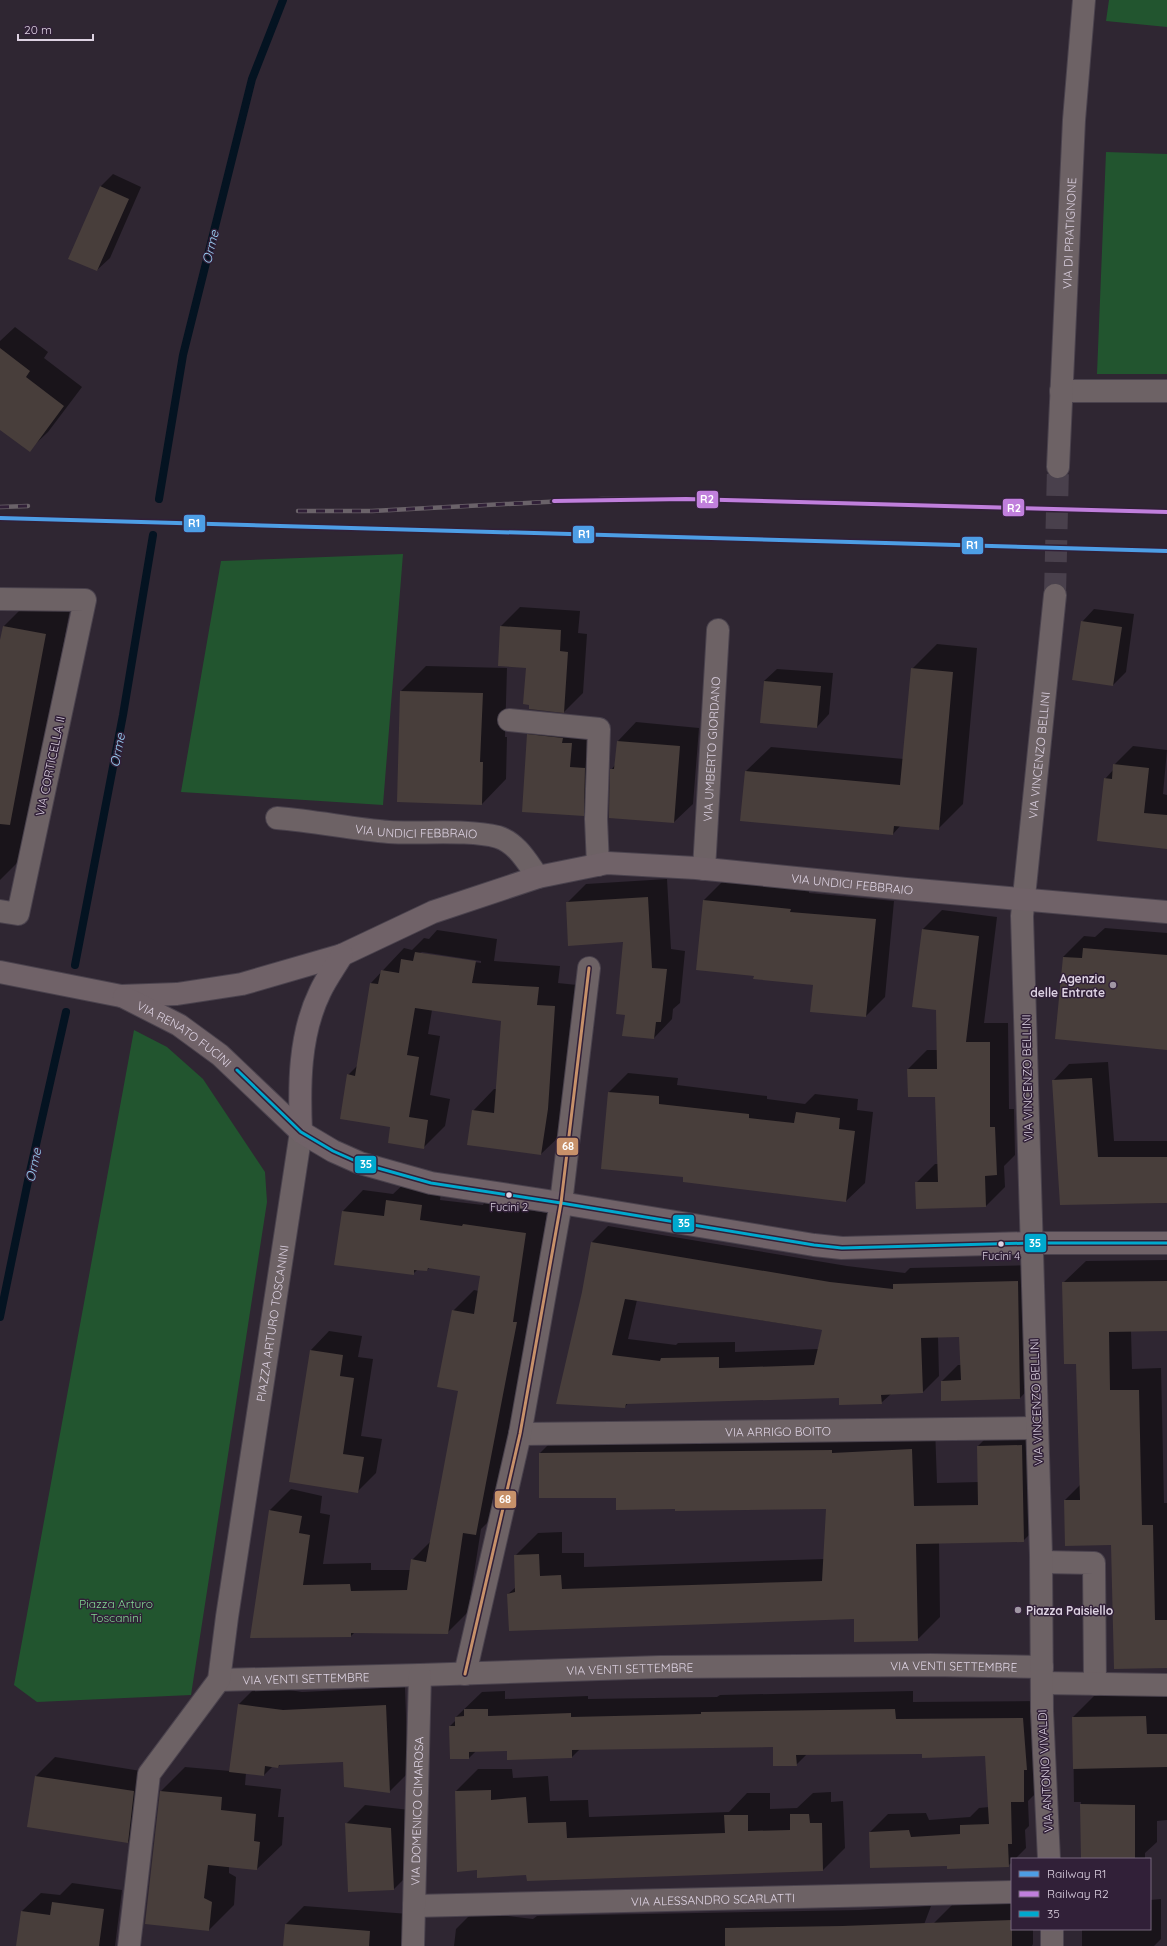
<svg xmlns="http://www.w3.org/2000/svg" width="1167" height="1946" font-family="Quicksand,sans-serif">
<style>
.green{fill:#22552f}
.shadow{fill:#0007;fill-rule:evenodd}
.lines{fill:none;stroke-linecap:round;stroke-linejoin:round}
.stream{stroke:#041321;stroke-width:8}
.building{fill:#483e3b;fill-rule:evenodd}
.minor-tunnel{stroke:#49404c;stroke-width:22;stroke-dasharray:22 11;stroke-linecap:butt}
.minor-casing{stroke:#4a424d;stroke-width:24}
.major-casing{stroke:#4a424d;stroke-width:24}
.minor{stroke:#6d6265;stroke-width:22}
.major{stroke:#706268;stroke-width:22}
.rail-casing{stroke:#6a6269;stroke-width:4.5}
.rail{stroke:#312038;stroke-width:3;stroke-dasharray:9;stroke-linecap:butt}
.bus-1-casing{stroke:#312038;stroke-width:6}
.bus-2-casing{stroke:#312038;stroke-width:6}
.bus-1{stroke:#00a9ce;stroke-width:3}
.bus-2{stroke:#c7916a;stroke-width:3}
.rail-1-casing{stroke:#312038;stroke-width:7}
.rail-2-casing{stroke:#312038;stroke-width:7}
.rail-1{stroke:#4d9ee5;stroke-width:4}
.rail-2{stroke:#c07fdc;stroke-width:4}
.poi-dot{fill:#a096a4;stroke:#312038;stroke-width:1.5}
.bus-dot{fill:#ddd2e2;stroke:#312038;stroke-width:1.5}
.labels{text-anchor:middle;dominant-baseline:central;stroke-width:3;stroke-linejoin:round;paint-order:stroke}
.bus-label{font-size:11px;fill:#ddd2e2;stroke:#312038}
.street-label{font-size:12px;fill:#ddd2e2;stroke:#312038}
.poi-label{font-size:12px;font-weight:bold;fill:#ddd2e2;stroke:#312038;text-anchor:end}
.park-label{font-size:12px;fill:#81d791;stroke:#312038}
.water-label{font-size:13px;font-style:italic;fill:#99d1f6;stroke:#312038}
.line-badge{stroke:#312038;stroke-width:1.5}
.badge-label{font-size:11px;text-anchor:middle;font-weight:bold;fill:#fff}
</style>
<rect width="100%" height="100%" fill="#2f2632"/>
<!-- green -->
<path class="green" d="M1109 0H1167V27L1106 21Z
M1106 152 1167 154V374H1097Z
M403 554 383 805 181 792 221 561Z
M134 1030 167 1047 203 1079 265 1172 267 1202 191 1695 37 1702 14 1685Z"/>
<!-- shadow -->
<path class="shadow" d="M113 174 141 187 110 258 97 270 100 187Z
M15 327 48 352 44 358 82 387 48 432 29 450 0 428V341Z
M28 602 70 609 24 856 0 880V646L4 626Z
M520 607 580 611 578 633 587 634 583 693 564 712 530 709 527 667 499 665 501 626Z
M1094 609 1134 614 1126 672 1113 685 1082 622Z
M937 644 977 648 963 804 938 829 901 825 893 834 746 771 771 747 904 759 912 669Z
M426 666 507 668 505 737H507L506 779 482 804 401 691Z
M777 669 833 673 829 714 817 727 764 681Z
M547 716 590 725 602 796 583 815 528 735Z
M636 722 699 728 693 804 674 822 611 770 615 765 618 741Z
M1133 746 1167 750 1163 794 1167 795V848L1105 779 1114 769V765Z
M667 879 671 949 685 951 680 1003 673 1009 672 1019 654 1038 626 1014 624 941 567 903 586 884Z
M723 881 809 890V893L894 901 885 997 866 1016 814 985 755 975 697 969 704 900Z
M942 910 997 917 984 1023H1008L1009 1109H1014L1015 1155 1004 1166 1005 1187 986 1206 917 1208 916 1183 935 1164H938L936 1096 908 1069 927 1050H938L937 1009 913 1006 923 929Z
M1105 928 1167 933V1049L1063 957 1084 936 1095 937Z
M437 930 497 939 494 961 560 966 558 983 577 985 563 1133 541 1154 473 1111 494 1089H497L502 1020 432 1010 428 1034 440 1036 430 1095 450 1099 445 1126 423 1148 391 1127 348 1075 358 1065 371 983 404 948 412 950 424 938 429 939ZM422 952 481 961V963L420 953Z
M1108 1062 1114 1141H1167V1203L1061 1204 1053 1081 1069 1064Z
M628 1073 678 1078 677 1085 767 1096V1099L805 1104 815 1094 858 1099 857 1110 873 1112 865 1183 846 1201 775 1193 684 1176 602 1168 609 1092Z
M408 1180 442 1184 440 1200 483 1205 484 1203 547 1213 534 1301 497 1513 481 1529 468 1612 447 1633 355 1632 351 1636 251 1637 270 1510 291 1489 322 1496 320 1513 330 1515 323 1564 371 1563V1570H410L412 1560 431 1541 459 1390 453 1311 474 1290 479 1291 481 1275 430 1267 427 1270 418 1269 413 1274 336 1264 343 1211 363 1190 393 1194Z
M608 1226 847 1266 905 1273 910 1268 1034 1265 1036 1381 1020 1398 942 1400V1381L958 1365H961L960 1336 938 1337 939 1376 923 1392 891 1394 881 1403 840 1397 628 1403 625 1407 583 1292 592 1242ZM637 1300 823 1330 818 1349 735 1352V1342L678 1343 676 1345 628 1339Z
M1167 1260V1330L1131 1331 1132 1369 1161 1368 1164 1503H1167V1667L1112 1544 1065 1500 1080 1485 1077 1363 1063 1283 1086 1261Z
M329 1331 362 1336 358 1357 373 1359 361 1436 382 1439 376 1473 358 1491 290 1481 311 1350Z
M1001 1423H1044L1046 1518 1023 1541 939 1543 940 1617 917 1640 855 1617 508 1594 516 1587 515 1556 538 1533 562 1532V1553H584V1567L824 1559 827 1508H676L617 1497 540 1453 563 1430 935 1427 937 1483 979 1482 978 1446Z
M258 1685 302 1692 405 1687 408 1773 389 1792 344 1761 282 1763 278 1767 273 1766 264 1775 246 1773 245 1785 281 1789 278 1817H284L282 1845 257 1869 229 1866V1873L236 1877 234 1905 209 1930 161 1791 185 1767 230 1771 239 1704Z
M505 1691V1699L588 1696V1699L717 1697 720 1695 913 1691V1702L1040 1701 1046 1783 1028 1801 1029 1826 1025 1830 1026 1848 1015 1859H1012V1862L1008 1866 948 1865 870 1832 888 1814 926 1813 929 1820 970 1817 979 1808 989 1807 986 1755 923 1753 807 1754 796 1765 774 1746 580 1749 572 1757 508 1750 476 1751 469 1758 450 1726 456 1720V1717L482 1692Z
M1167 1694V1820L1157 1821V1842L1145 1853V1859H1082L1081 1802H1074L1073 1717 1095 1695Z
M55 1757 153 1773 147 1823 128 1842 28 1826 36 1776Z
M478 1769H512L513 1778 548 1776 550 1801 588 1800 589 1817 729 1812 747 1793H770V1809L797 1808 813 1793 831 1792V1802L843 1801 845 1848 823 1870 527 1874 478 1869 456 1791Z
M365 1805 410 1810 413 1870 394 1889 346 1824Z
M72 1883 122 1890 115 1946H17L22 1911 41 1893 60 1895Z
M1161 1899V1939L1154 1946H1082V1929H1150V1900Z
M1012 1902V1929H1033V1944L1032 1946H935L934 1923 953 1904Z
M304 1906 409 1914 406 1946H284L286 1924Z
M931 1906 916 1946H454L456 1929 473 1912 533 1919 537 1916 860 1910Z"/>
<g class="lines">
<!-- stream -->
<path class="stream" d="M159 499 183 355 252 79 283 0
M75 965 123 715 153 535
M0 1317 29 1176 66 1012"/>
</g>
<!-- building -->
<path class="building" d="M100 186 129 199 97 271 68 259Z
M0 348 30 371 26 377 64 406 30 452 0 430Z
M1081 621 1122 627 1113 686 1072 680Z
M3 626 46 634 10 825 0 824V640Z
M500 626 561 630 560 651 568 652 564 713 529 709V705L523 704 526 668 498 666Z
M911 668 953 672 939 830 894 826 893 835 740 821 745 771 900 785Z
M764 681 821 686 817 728 760 723Z
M400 691 483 693 480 762H483L482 805 397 802Z
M527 734 563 738 562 743H572L570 767 585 768 584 816 522 812Z
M617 741 680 746 674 823 609 818 610 769H614Z
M1113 764 1149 768 1144 813 1167 815V849L1097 841 1104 778 1112 779Z
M648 897 652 968 667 969 661 1022H656L654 1039 622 1036 625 1015 616 1014 623 942 568 946 566 902Z
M703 900 791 909 790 912 876 919 866 1017 810 1012 813 985 753 979 754 976 696 970Z
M922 929 979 936 966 1042H990V1127H995L997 1175 985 1176 986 1207 916 1209 915 1182H938L935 1097H908L907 1069H937L936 1010 912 1007Z
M1083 948 1167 955V1050L1055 1039 1063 957 1082 958Z
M415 952 476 961 472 983 539 987 537 1005 555 1006 548 1109 541 1155 467 1145 472 1110 494 1113 501 1021 415 1008 407 1055 419 1057 409 1117 428 1120 424 1149 388 1143 390 1127 340 1119 347 1074 355 1076 370 983 378 984 381 970 399 973 401 959 413 961Z
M1092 1078 1098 1157H1167V1203L1060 1205 1052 1080Z
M608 1092 659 1096V1104L749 1114V1118L794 1123 796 1112 840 1118 839 1129 855 1131 846 1202 683 1182V1177L601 1169Z
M386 1200 422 1205 420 1220 462 1226 463 1224 526 1233 513 1322H517L476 1535 463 1533 448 1634 351 1633V1637L250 1638 269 1510 302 1516 299 1533 310 1535 303 1585 350 1584 351 1591 407 1590 411 1559 426 1562 458 1391 437 1387 452 1310 474 1314 480 1276 428 1268 427 1271 414 1270V1275L334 1265 342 1211 384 1216Z
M591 1242 830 1282 893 1289V1284L1018 1281 1020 1399 941 1401V1381L961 1380 959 1337 921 1338 923 1393 881 1395 882 1404 839 1405V1398L626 1404 625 1408 556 1404 582 1292ZM625 1299 822 1330 814 1365 719 1368V1357L661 1358 660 1361 612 1355Z
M1167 1281V1331L1109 1332 1110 1390H1139L1142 1525H1153L1155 1620H1167V1668L1114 1669 1111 1545 1065 1546 1064 1500H1080L1076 1364H1064L1062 1282Z
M310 1350 343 1355 340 1376 354 1378 343 1454 364 1457 358 1493 289 1482Z
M1022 1445 1024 1542 916 1544 918 1641 854 1642V1619L509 1631 507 1594 515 1592 514 1555 539 1554 540 1576 561 1575 562 1589 822 1581 826 1509 675 1511V1509L616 1510V1498H539V1453L832 1450V1453L912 1449 914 1506 978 1505 977 1446Z
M238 1704 283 1710 386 1705 390 1793 344 1787 343 1762 279 1765 278 1768 265 1766 264 1776 229 1772Z
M464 1709H488V1716L571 1713V1717L701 1714V1712L895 1709 896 1719 1023 1718 1027 1770H1024V1802H1011L1012 1844H1008L1009 1867 947 1869V1866L870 1868 869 1832 909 1830 911 1837 960 1834V1825L989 1824 985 1756 922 1758V1754L796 1755 797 1766H773V1747L572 1750V1758L507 1760V1751L469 1752V1759H450L449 1726H455V1717L464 1716Z
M1146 1716 1147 1734H1167V1767L1073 1769 1072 1717Z
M35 1776 134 1791 128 1843 27 1827Z
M491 1790V1800L526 1797 528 1823 566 1822 567 1838 725 1833 724 1815H748V1831L790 1830V1814H809L810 1823H822L823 1871 527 1881 526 1875 477 1878V1870L457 1872 455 1791Z
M160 1791 222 1797 221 1810 256 1814 254 1841 260 1842 257 1870 208 1865 204 1898 212 1902 209 1931 145 1924Z
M1080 1804 1135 1805V1859H1081Z
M345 1823 391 1828 394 1890 348 1892Z
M52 1902 104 1909 99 1946H16L21 1911 50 1915Z
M1012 1920V1946H725V1928L842 1926Z
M285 1924 370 1931 369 1946H283Z"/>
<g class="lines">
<!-- minor-tunnel -->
<path class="minor-tunnel" d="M1055 595 1058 467"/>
<defs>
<g id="minor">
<path d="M1061 391H1167"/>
<path id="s1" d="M1058 467 1074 120 1084 0"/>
<path d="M0 599 85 600 18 914 0 911"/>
<path d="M509 720 599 729 596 819 598 865"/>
<path id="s2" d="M277 818C315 821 352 829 389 832 421 834 468 829 498 837 517 843 527 862 538 877"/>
<path id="s3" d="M704 869 718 630"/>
<path id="s4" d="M520 1434 1036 1428"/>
<path d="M1042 1562 1094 1563 1095 1684"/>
<path d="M465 1674 520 1434 561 1203 589 968"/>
<path id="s5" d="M219 1680 420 1675 660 1667 931 1665 1042 1667"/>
<path d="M1042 1683 1167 1685"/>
<path id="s6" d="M1049 1859 1042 1711 1041 1555 1022 916 1055 595"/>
<path id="s7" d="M414 1906 1012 1892"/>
<path d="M1052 1929V1946"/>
<path id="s8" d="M129 1946 149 1774 219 1680 227 1617 301 1132"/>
<path id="s9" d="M413 1946 420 1675"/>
</g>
<g id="major">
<path id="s10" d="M0 972 121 996 177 994 242 984 342 955 433 912 538 877 607 863 696 868 906 889 1167 912"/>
<path id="s11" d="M124 997 179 1025 220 1055 301 1132 333 1151 360 1163 431 1183 561 1203 814 1245 842 1248 1031 1243H1167"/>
<path d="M301 1132C299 1086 299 1035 320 992 326 979 335 967 342 955"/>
</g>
</defs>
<!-- minor casing -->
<use href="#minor" class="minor-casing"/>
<!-- major casing -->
<use href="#major" class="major-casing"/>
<!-- minor -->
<use href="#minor" class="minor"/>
<!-- major -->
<use href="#major" class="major"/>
<defs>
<path id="rail" d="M0 507 28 506
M298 511H372L602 499H686L1167 512
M0 518 1167 551"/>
</defs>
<!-- rail casing -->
<use href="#rail" class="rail-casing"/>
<!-- rail -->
<use href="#rail" class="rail"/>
<defs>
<path id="bus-1" d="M237 1070 301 1132 333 1151 360 1163 431 1183 561 1203 814 1245 842 1248 1031 1243H1167"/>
<path id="bus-2" d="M465 1674 520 1434 561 1203 589 968"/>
</defs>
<!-- bus-1 casing -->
<use href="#bus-1" class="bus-1-casing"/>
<!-- bus-2 casing -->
<use href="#bus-2" class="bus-2-casing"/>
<!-- bus-1 -->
<use href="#bus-1" class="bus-1"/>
<!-- bus-2 -->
<use href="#bus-2" class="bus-2"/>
<defs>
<path id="rail-1" d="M0 518 1167 551"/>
<path id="rail-2" d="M554 501 686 499 1167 512"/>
</defs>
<!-- rail-1 casing -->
<use href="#rail-1" class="rail-1-casing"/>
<!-- rail-2 casing -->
<use href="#rail-2" class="rail-2-casing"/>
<!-- rail-1 -->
<use href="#rail-1" class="rail-1"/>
<!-- rail-2 -->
<use href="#rail-2" class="rail-2"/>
</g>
<!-- markers -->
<g class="poi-dot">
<circle cx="1113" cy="985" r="4"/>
<circle cx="1018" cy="1610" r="4"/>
</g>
<g class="bus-dot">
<circle cx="509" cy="1195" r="3.5"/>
<circle cx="1001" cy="1244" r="3.5"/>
</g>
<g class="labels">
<!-- bus labels -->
<g class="bus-label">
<text x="509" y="1207">Fucini 2</text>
<text x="1001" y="1256">Fucini 4</text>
</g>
<!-- street labels -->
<g class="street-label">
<text stroke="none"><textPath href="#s1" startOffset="234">VIA DI PRATIGNONE</textPath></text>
<text stroke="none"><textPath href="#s3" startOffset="120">VIA UMBERTO GIORDANO</textPath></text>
<text stroke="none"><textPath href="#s6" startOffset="1105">VIA VINCENZO BELLINI</textPath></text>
<text transform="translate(50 766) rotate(-78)">VIA CORTICELLA II</text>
<text stroke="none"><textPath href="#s2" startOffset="140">VIA UNDICI FEBBRAIO</textPath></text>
<text stroke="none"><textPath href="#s10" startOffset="877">VIA UNDICI FEBBRAIO</textPath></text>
<text stroke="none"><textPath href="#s11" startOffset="71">VIA RENATO FUCINI</textPath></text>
<text transform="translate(1027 1078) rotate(-91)">VIA VINCENZO BELLINI</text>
<text stroke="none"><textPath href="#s8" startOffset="651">PIAZZA ARTURO TOSCANINI</textPath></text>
<text transform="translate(1036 1402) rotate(-92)">VIA VINCENZO BELLINI</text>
<text stroke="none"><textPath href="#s4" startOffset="258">VIA ARRIGO BOITO</textPath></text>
<text stroke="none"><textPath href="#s5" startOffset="735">VIA VENTI SETTEMBRE</textPath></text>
<text stroke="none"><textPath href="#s5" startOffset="411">VIA VENTI SETTEMBRE</textPath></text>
<text stroke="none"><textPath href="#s5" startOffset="87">VIA VENTI SETTEMBRE</textPath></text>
<text transform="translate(1045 1771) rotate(-93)">VIA ANTONIO VIVALDI</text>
<text stroke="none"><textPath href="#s9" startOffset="135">VIA DOMENICO CIMAROSA</textPath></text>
<text stroke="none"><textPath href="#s7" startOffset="299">VIA ALESSANDRO SCARLATTI</textPath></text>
</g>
<!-- poi labels -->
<g class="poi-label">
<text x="1105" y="978">Agenzia<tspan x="1105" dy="14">delle Entrate</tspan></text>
<text x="1026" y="1610" text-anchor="start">Piazza Paisiello</text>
</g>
<!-- park labels -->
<g class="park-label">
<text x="116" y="1603">Piazza Arturo<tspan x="116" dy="14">Toscanini</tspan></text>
</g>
<!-- water labels -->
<g class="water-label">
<text transform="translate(210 247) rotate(-76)">Orme</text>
<text transform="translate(117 750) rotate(-79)">Orme</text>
<text transform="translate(33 1165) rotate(-78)">Orme</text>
</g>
</g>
<g class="line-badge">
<rect x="696" y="490" width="23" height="19" rx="4" fill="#c07fdc"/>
<rect x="1002" y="498" width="23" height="19" rx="4" fill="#c07fdc"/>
<rect x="183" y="514" width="23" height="19" rx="4" fill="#4d9ee5"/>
<rect x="572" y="525" width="23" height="19" rx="4" fill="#4d9ee5"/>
<rect x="961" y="536" width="23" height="19" rx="4" fill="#4d9ee5"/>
<rect x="556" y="1137" width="23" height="19" rx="4" fill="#c7916a"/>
<rect x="354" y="1155" width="23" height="19" rx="4" fill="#00a9ce"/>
<rect x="672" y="1214" width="23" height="19" rx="4" fill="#00a9ce"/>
<rect x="1024" y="1233" width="23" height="20" rx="4" fill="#00a9ce"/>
<rect x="494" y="1490" width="23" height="19" rx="4" fill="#c7916a"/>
</g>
<g class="badge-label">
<text x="707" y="503">R2</text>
<text x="1014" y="512">R2</text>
<text x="194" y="527">R1</text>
<text x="584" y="538">R1</text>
<text x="972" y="549">R1</text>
<text x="568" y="1150">68</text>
<text x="366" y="1168">35</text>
<text x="684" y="1227">35</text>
<text x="1035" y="1247">35</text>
<text x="505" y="1503">68</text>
</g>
<!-- legend -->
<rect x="1011" y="1858" width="140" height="72" fill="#312038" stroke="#76677c"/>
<rect x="1019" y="1871" width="20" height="6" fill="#4d9ee5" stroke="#76677c"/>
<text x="1047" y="1878" font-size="12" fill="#ddd2e2">Railway R1</text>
<rect x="1019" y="1891" width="20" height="6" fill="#c07fdc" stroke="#76677c"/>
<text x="1047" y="1898" font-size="12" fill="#ddd2e2">Railway R2</text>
<rect x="1019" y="1911" width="20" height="6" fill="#00a9ce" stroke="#76677c"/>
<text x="1047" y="1918" font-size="12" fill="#ddd2e2">35</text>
<!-- scale -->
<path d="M18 34v6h75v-6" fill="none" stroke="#ddd2e2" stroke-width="2"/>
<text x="24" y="34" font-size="12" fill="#ddd2e2" stroke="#312038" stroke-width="3" paint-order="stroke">20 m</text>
</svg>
